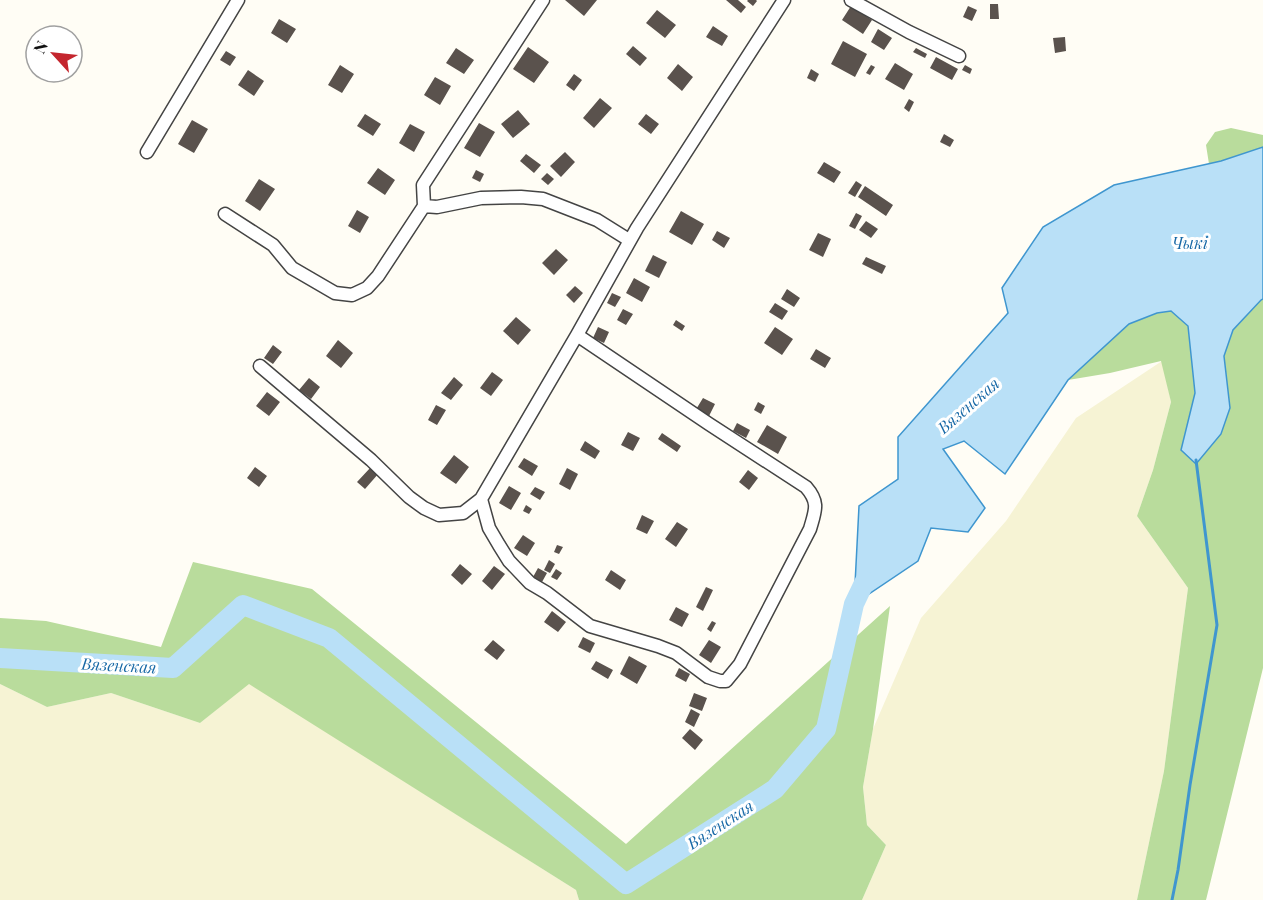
<svg xmlns="http://www.w3.org/2000/svg" width="1263" height="900" font-family="'Playfair Display',serif">
<style>
.farmland{fill:#f6f3d4}
.forest{fill:#b9dc9c}
.water{fill:#b9e0f7;stroke:#3f96cf;stroke-width:1.5}
.lines{fill:none;stroke-linecap:round;stroke-linejoin:round}
.stream{stroke:#3f96cf;stroke-width:3}
.river{stroke:#b9e0f7;stroke-width:20}
.building{fill:#5a524d}
.street-casing{stroke:#444;stroke-width:15}
.street{stroke:#fff;stroke-width:12}
.labels{text-anchor:middle;dominant-baseline:central;stroke-width:6;stroke-linejoin:round;paint-order:stroke}
.water-label{font-size:16px;font-style:italic;fill:#1768a6;stroke:#fff}
</style>
<rect width="100%" height="100%" fill="#fffdf5"/>
<!-- farmland -->
<path class="farmland" d="M1162 361 1171 402 1153 470 1137 516 1188 588 1164 771 1137 900H862L886 845 867 825 863 787 873 729 921 618 1006 521 1076 418Z
M249 683 576 890 579 900H0V684L47 707 111 693 200 723Z"/>
<!-- forest -->
<path class="forest" d="M1231 128 1263 135V147L1221 161 1209 164 1206 145 1215 132Z
M1263 299V668L1206 900H1137L1164 771 1188 588 1137 516 1153 470 1171 402 1161 361 1110 373 1068 380 1129 324 1157 313 1171 311 1188 326 1195 393 1181 450 1221 434 1230 408 1224 356 1233 330 1261 300Z
M193 562 312 589 626 844 890 606 873 729 863 787 867 825 886 845 862 900H579L576 890 249 684 200 723 111 693 47 707 0 684V618L46 621 161 647Z"/>
<!-- water -->
<path class="water" d="M1263 147V299L1261 300 1233 330 1224 356 1230 408 1221 434 1196 464 1181 450 1195 393 1188 326 1171 311 1157 313 1129 324 1068 380 1005 474 964 441 943 449 985 508 968 532 931 528 918 561 854 604 859 506 898 479V437L1008 313 1002 288 1043 227 1114 185 1221 161Z"/>
<g class="lines">
<!-- stream -->
<path class="stream" d="M1172 900 1178 870 1190 785 1217 625 1196 460"/>
<!-- river -->
<path class="river" d="M0 658 173 668 243 605 329 638 626 884 775 789 826 729 854 604 865 581"/>
</g>
<!-- building -->
<path class="building" d="M565 0H597L584 16Z
M726 0H738L746 7 741 13Z
M748 0H756L757 1 753 6 747 1Z
M990 4H998L999 19H990Z
M851 6 872 20 863 34 842 20Z
M968 6 977 10 972 21 963 17Z
M657 10 676 25 665 38 646 23Z
M279 19 296 29 287 43 271 33Z
M713 26 728 36 722 46 706 37Z
M878 29 892 38 884 50 871 42Z
M1065 37 1066 51 1055 53 1053 38Z
M843 41 867 54 855 77 831 64Z
M633 46 647 58 640 66 626 54Z
M528 47 549 62 534 83 513 69Z
M456 48 474 60 464 74 446 63Z
M916 48 927 54 925 58 913 52Z
M226 51 236 57 230 66 220 60Z
M936 57 958 69 952 80 930 68Z
M895 63 913 74 904 90 885 79Z
M678 64 693 77 682 91 667 78Z
M340 65 354 74 342 93 328 85Z
M871 65 875 67 870 75 866 73Z
M965 65 972 69 970 74 962 70Z
M811 69 819 74 815 82 807 78Z
M248 70 264 81 254 96 238 85Z
M574 74 582 80 574 91 566 85Z
M435 77 451 86 440 105 424 95Z
M600 98 612 108 594 128 583 118Z
M909 99 914 102 909 112 904 108Z
M518 110 530 124 513 138 501 124Z
M365 114 381 124 373 136 357 126Z
M646 114 659 124 651 134 638 124Z
M192 120 208 129 194 153 178 144Z
M479 123 495 132 480 157 464 148Z
M410 124 425 132 414 152 399 143Z
M944 134 954 140 950 147 940 142Z
M565 152 575 162 561 177 550 166Z
M526 154 541 165 534 173 520 161Z
M824 162 841 172 834 183 817 173Z
M378 168 395 180 385 195 367 183Z
M476 170 484 174 480 182 472 178Z
M547 173 554 179 548 185 541 179Z
M259 179 275 189 260 211 245 201Z
M856 181 862 185 855 197 848 193Z
M865 186 893 205 886 216 858 197Z
M357 210 369 217 360 233 348 226Z
M681 211 704 224 692 245 669 232Z
M856 213 862 216 855 229 849 226Z
M866 221 878 229 871 238 859 230Z
M717 231 730 238 724 248 712 240Z
M818 233 831 239 823 257 809 250Z
M556 249 568 260 554 275 542 263Z
M653 255 667 262 659 278 645 271Z
M866 257 886 266 882 274 862 264Z
M634 278 650 287 642 302 626 293Z
M575 286 583 293 574 303 566 295Z
M787 289 800 298 794 307 781 299Z
M612 293 621 297 615 307 607 303Z
M775 303 788 311 782 320 769 312Z
M623 309 633 314 626 325 617 320Z
M516 317 531 330 518 345 503 331Z
M676 320 685 326 682 331 673 325Z
M598 327 609 332 604 343 593 338Z
M775 327 793 339 782 355 764 343Z
M338 340 353 353 341 368 326 356Z
M273 345 282 352 273 364 264 358Z
M816 349 831 358 825 368 810 359Z
M492 372 503 380 491 396 480 388Z
M454 377 463 385 451 400 441 393Z
M309 378 320 387 311 399 299 390Z
M267 392 280 402 269 416 256 406Z
M703 398 715 404 708 418 695 411Z
M758 402 765 406 761 414 754 410Z
M436 405 446 410 437 425 428 420Z
M737 423 750 430 746 438 733 431Z
M767 425 787 437 778 454 757 442Z
M628 432 640 438 633 451 621 445Z
M662 433 681 446 677 452 658 439Z
M585 441 600 451 595 459 580 450Z
M454 455 469 467 456 484 440 473Z
M524 458 538 466 532 476 518 467Z
M255 467 267 476 259 487 247 478Z
M371 467 379 473 365 489 357 482Z
M567 468 578 474 570 490 559 484Z
M748 470 758 478 749 490 739 482Z
M509 486 521 493 511 510 499 503Z
M535 487 545 492 540 500 530 494Z
M526 505 532 509 529 514 523 511Z
M642 515 654 521 647 534 636 529Z
M677 522 688 529 676 547 665 539Z
M523 535 535 543 527 556 514 548Z
M557 545 563 547 559 554 554 552Z
M549 560 555 564 550 573 544 570Z
M460 564 472 574 462 585 451 575Z
M494 566 505 574 492 590 482 581Z
M538 568 547 573 542 582 533 577Z
M556 569 562 573 557 580 551 577Z
M611 570 626 580 620 590 605 580Z
M706 587 713 590 703 611 696 607Z
M676 607 689 614 682 627 669 620Z
M552 611 566 622 558 632 544 622Z
M712 621 716 623 711 632 707 629Z
M583 637 595 643 590 653 578 647Z
M493 640 505 650 497 660 484 650Z
M709 640 721 647 711 663 699 655Z
M629 656 647 666 637 684 620 674Z
M596 661 613 670 608 679 591 669Z
M679 668 690 674 686 682 675 676Z
M694 693 707 698 702 711 689 706Z
M691 709 700 714 694 727 685 722Z
M690 729 703 740 695 750 682 738Z"/>
<g class="lines">
<defs>
<path id="street" d="M851 0 909 32 959 56
M147 152 238 0
M424 206 437 207 481 198 521 197 543 199 597 220 629 240
M225 214 273 245 292 268 335 293 352 295 367 288 378 276 424 206 423 185 543 0
M260 366 371 460 409 497 424 508 439 515 463 513 481 499 577 335 637 228 784 0
M481 499 489 528 499 545 509 561 530 583 547 593 590 626 658 646 676 653 708 677 720 681H726L740 664 810 529C815 511 820 503 806 487L709 424 577 335"/>
</defs>
<!-- street casing -->
<use href="#street" class="street-casing"/>
<!-- street -->
<use href="#street" class="street"/>
</g>
<g class="labels">
<!-- water labels -->
<g class="water-label">
<text x="1190" y="242">Чыкі</text>
<text transform="translate(968 405) rotate(-41)">Вязенская</text>
<text transform="translate(119 665) rotate(3)">Вязенская</text>
<text transform="translate(720 824) rotate(-33)">Вязенская</text>
</g>
</g>
<!-- north arrow -->
<g transform="translate(54 54) rotate(297)"><circle r="28" fill="#ffffff" stroke="#a0a0a0" stroke-width="1.5"/>
<path d="M0-4.5L10 22L0 15L-10 22Z" fill="#c4262e"/>
<text y="-9" font-size="16" font-weight="bold" text-anchor="middle" fill="#111111">N</text>
</g>
</svg>
